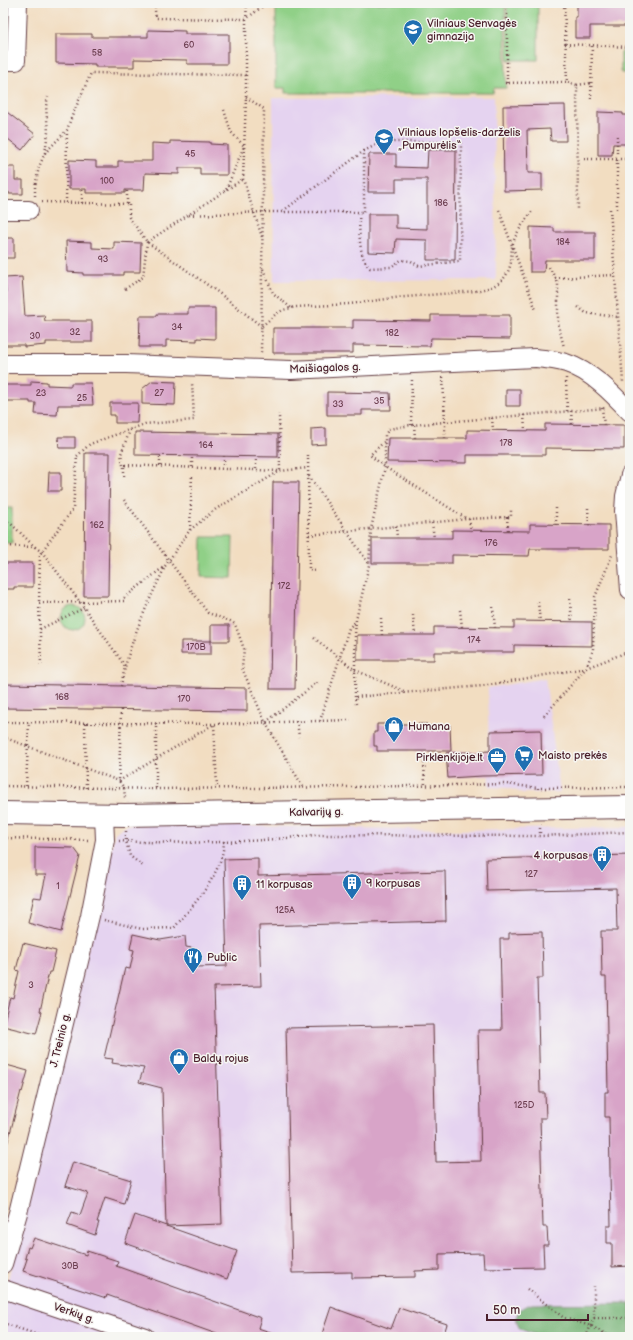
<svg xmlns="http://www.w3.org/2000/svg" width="633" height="1340" font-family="'Balsamiq Sans',sans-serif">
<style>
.built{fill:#e5d3f0}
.green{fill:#90d087;stroke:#6d7859}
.forest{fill:#74b274;stroke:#5f6850}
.building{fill:#d8a4c8}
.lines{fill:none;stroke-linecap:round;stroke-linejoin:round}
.minor-casing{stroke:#633c42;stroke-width:20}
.major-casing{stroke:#633c42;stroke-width:24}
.path{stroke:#633c42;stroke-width:2.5;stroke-dasharray:1 3;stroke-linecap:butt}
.minor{stroke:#fff;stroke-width:18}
.major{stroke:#fff;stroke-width:22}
.labels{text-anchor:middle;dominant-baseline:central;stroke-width:3;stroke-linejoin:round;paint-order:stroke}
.number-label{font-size:9px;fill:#6e4052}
.poi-label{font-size:11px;fill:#4a1f2b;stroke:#f6f6f2;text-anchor:start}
.street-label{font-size:11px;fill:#4a1f2b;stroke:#f6f6f2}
</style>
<rect width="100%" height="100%" fill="#f6f6f2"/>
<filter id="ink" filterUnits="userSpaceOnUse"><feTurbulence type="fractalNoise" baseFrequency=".025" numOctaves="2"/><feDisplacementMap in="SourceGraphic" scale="8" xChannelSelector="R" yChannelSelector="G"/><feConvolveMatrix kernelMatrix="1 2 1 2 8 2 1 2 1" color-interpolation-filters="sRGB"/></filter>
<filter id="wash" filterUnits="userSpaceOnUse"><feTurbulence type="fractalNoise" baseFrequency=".012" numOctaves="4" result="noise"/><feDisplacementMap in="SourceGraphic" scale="16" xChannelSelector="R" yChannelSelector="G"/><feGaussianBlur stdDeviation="0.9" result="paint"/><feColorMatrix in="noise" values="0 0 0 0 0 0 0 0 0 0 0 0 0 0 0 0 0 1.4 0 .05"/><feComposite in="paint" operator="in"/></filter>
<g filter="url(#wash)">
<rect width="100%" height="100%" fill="#f2ddc1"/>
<!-- built -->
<path class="built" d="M494 97 496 280 274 281 273 98Z
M545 678 560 792 523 793 508 788 489 787 488 688Z
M135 824 458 830 630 827V1337H3V1298L21 1231 115 833 121 828 127 825Z"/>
<!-- green -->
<path class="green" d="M276 3H505L506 88H494L493 93H285V88H276Z
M507 3H538V60H508Z
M621 52H630V73H621Z
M3 508H12V543H3Z
M202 537H233L232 578 201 577Z
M61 618a12 12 0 1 1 24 0a12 12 0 1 1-24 0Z"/>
<!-- forest -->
<path class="forest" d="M630 1303V1337H542L520 1329C512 1315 519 1307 532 1304Z"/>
<g id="blocks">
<!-- building -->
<path class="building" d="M577 3H630V26H590V38H575V17H577Z
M148 30 185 31V34H229V51H227V64H187V60L134 59V67H95V64L56 63V34H92V37H148Z
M565 105 566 141H551L550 129 527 130 528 173H542V190L504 191 503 106Z
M3 109 35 134 22 150 3 135Z
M598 112 623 113V115H630V144H613L612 155H598Z
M170 141 210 142V144L227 145V175H200V168H179V174L145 173 144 190H125V193H86V189H69V160L96 161V167H118V161H152V143L170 144Z
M428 150H456L455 260H427V240L396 239 395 253 368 252V214H396V228L427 229V179H396V192H368L369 154H396V167L427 168Z
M3 167H15V180H23V194H9V192H3Z
M530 227 554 228V232H595V260H545L544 272H530Z
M3 238H14V258H3Z
M66 241 92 242V248L114 249V242L141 243 140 272H123V275H83V273L67 272Z
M22 277 25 316 44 315 45 321H92V342H46V345L24 347V345H3V293H6L5 278Z
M188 308H215V339L197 338V341L166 340V347H139L140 316H157V314H188Z
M431 315H510V339L431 338 430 346 353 345V353H273V328H353V320L431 321Z
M31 381 47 382V385L71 386V383H91L93 405H58L57 415 35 414 36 403H30V401H3V385H31Z
M152 381 176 382 175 405 142 404V389Z
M506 389H520V406H506Z
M327 392 390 393 391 410H362V415H327Z
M110 403H138L137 423H115V415H110Z
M545 424 624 425V449L545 448V455H467V463L387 462 388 438H467V430L545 431Z
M326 428V444L311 445V429Z
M135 432 278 434V457L135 455Z
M58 437H75V448H59Z
M85 453H110L108 596H84Z
M49 472H61V491H48Z
M273 482H299L295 689H270Z
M530 524 609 525V549H530L529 556 452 555V563H372V538H452V530L530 531Z
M3 563H33V587H14V589H3Z
M514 621 592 622V646L514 645V652H434V660H357V635H434V627L514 628Z
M211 625H229V641H211Z
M181 641H211V654H181Z
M3 684 247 688V711L3 708Z
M377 724H427V726L450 725 451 751H377V746H374V732H377Z
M541 730 542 775 482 776 448 778 446 753 490 751V731Z
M35 847 74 848 80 856 61 932 28 923 34 897 41 898 46 875H35Z
M630 855V888H628L629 930H630V1266L612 1267V1243H607V1226H611L609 1117H605V1092H608L606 977H602L601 931H617L616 888 487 891 486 859Z
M258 858V876L445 871 446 921 259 926 261 986 214 987 222 1224 166 1226 162 1088 139 1082 144 1068 112 1063 113 1059 104 1058 125 968 130 969 134 950 130 949 133 934 160 940 185 936 186 947 197 949V967L227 966 224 859Z
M542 932 543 978H537L540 1093H545L546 1118H540L543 1227H547L548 1245H543L544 1267 484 1268 483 1253 439 1254V1270L415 1271V1277L352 1278V1272L292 1273 286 1028 433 1025 436 1162 481 1161 478 1030H502L500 939H509V933Z
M23 943 56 951 51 972H49L40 1011 42 1012 36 1034 3 1026 10 997 13 998 19 971 16 970Z
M3 1064 28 1071 22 1092 21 1091 7 1145H3Z
M73 1162 131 1180 124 1204 105 1198 97 1222H99L95 1235 67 1225 72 1212 80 1215 88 1193 65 1186Z
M135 1215 237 1251 227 1279 125 1243Z
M34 1238 86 1255 87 1251 118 1261 116 1266 261 1318 258 1328 279 1335V1337H225L107 1295 106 1298 23 1271 27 1259 25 1258 28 1247 30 1248Z
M331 1307 391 1329 399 1308 447 1324 443 1337H321Z"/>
</g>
</g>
<g filter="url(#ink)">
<use href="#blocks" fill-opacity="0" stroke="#633c42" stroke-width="1"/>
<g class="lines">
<defs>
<path id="minor" d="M3 61H16L18 3
M3 210H29
M3 364H126L291 370 535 358C545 359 556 360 566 363 591 371 613 394 630 412
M630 475 625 496 624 511 630 590
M3 1264 18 1213 90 916 105 840 104 815
M3 1289 145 1337"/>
<path id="major" d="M3 813 125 815 630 807"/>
</defs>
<!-- minor casing -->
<use href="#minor" class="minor-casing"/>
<!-- major casing -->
<use href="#major" class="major-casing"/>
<!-- path -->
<path class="path" d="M154 3 156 18 246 19 267 3
M247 3 246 19V97L243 179 262 237
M564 3 567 82 577 85 578 209
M565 44 630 47
M505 83 567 82
M507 83V3
M577 85 591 83
M246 97 264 109 261 355
M591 99 592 44
M224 110 231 132 244 146 226 190
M45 153 48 132 46 106 48 97
M584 159H630
M35 196V186L39 167 45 153 67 130 72 116 91 73 246 75
M42 202 129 204V217L147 242 219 293 261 326
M66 203 67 131
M82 203V189
M127 204V190
M610 209 623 382
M617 209V134
M499 210 536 310
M283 211 364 151
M189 215 263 212H359C360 228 357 256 370 268L391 267 401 260 411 261 419 266 460 261 461 142H382L364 151V212H359
M147 242 243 179
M549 267 558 283V324L564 347
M263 269 273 293 291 308
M555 278 614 275
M125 289 143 277 147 242
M578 307 586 313 617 317
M262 326 276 314 283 310 295 307 350 304 394 298 475 291C491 288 505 284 510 266 512 260 511 253 512 247 515 233 525 221 533 210
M443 377 445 422 606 408
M566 378 567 411
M602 408 604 425
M571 411 572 424
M524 415 525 430
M492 418 493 430
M411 425 412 379
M414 425 415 438
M384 442 370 455 385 467 467 519
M308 455 309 570 315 571
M224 456V468
M123 465 121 454 130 430
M160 466V456
M192 467V456
M256 469V457
M124 476V465L280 471 279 414
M309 476 369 564
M124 500 208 613 230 621 235 624 244 649 242 668 265 722 303 787
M556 508V525
M588 508 589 525
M3 516 35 547
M507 517 508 531
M469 519 471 531
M432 523 434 538
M396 526 397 538
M190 530 192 474
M309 535 467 519 511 517V510
M3 546 35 547 42 552 80 602 125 666
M124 598 165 566 190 530 216 509 280 471 308 468
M570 599 572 622
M538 602 540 622
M39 603 124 601
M493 607 495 628
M460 610 462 627
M413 615 415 635
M381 618 382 635
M40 629 84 608
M314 638 355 670 406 692
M41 665 39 603 40 554 73 509 77 456 90 444 145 424 194 420 192 382
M121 686C129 642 146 607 165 567
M355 697V635L356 620 369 565 371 529 385 467V435L389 429 411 425 445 422V438
M356 704 355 697 482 686 586 668 630 651
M121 710 119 781 124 788 125 798
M544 716 586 668 593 650 595 597 612 555
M297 721 299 737
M320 721 349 628 356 621
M3 722 214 724 351 720
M266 722 318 682
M85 723 86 788
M156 723V789
M3 737 119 781 214 724 217 788
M424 759 425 786
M3 786 156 789 355 787 506 784 538 788
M26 786 29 722
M538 789V788L630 787
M540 824V836
M126 831V841L130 856 144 867
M3 838 90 840
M119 841C182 844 251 843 314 835L540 836 630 832
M104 920 142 929 174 928C194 904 223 874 224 841
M527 1289 564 1318 591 1326 611 1337
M594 1318H630
M3 1323 44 1337
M586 1337 594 1318V1286"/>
<!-- minor -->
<use href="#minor" class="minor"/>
<!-- major -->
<use href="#major" class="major"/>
</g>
</g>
<!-- icons -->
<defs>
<symbol id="school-pin" viewBox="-11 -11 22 30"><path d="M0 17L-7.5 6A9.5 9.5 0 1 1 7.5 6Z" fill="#1f6fb2" stroke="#f6f6f2"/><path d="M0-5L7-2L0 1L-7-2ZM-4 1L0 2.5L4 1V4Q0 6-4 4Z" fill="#fff"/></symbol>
<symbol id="shop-pin" viewBox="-11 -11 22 30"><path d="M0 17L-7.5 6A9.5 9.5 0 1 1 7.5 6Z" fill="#1f6fb2" stroke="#f6f6f2"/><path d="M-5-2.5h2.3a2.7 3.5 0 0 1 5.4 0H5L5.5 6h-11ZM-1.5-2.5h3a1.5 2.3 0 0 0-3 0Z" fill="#fff"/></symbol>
<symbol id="supermarket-pin" viewBox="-11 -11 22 30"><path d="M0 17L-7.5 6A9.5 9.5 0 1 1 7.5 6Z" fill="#1f6fb2" stroke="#f6f6f2"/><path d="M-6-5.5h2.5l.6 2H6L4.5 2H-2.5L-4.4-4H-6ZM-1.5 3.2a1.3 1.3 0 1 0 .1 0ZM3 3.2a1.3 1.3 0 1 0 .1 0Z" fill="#fff"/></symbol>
<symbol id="office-pin" viewBox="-11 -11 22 30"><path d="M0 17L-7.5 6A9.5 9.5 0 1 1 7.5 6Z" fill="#1f6fb2" stroke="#f6f6f2"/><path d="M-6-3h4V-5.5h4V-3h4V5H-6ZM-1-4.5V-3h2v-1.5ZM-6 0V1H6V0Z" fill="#fff"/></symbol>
<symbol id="building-pin" viewBox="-11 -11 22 30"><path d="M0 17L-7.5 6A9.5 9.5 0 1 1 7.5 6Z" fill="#1f6fb2" stroke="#f6f6f2"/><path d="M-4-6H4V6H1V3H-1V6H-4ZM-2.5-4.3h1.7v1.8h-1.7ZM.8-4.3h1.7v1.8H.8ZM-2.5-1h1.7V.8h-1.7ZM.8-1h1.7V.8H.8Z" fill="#fff"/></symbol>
<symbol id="restaurant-pin" viewBox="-11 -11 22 30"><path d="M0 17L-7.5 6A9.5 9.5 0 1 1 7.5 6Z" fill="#1f6fb2" stroke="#f6f6f2"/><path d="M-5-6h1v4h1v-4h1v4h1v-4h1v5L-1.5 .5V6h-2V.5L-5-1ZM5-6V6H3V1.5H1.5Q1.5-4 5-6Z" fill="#fff"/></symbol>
</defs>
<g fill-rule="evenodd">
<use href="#school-pin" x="402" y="18" width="22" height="30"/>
<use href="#school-pin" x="373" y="127" width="22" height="30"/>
<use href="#shop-pin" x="383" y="715" width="22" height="30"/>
<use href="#supermarket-pin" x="513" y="744" width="22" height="30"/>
<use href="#office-pin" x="486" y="746" width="22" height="30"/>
<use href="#building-pin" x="591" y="844" width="22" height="30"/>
<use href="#building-pin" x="341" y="872" width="22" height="30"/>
<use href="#building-pin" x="231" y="873" width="22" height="30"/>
<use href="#restaurant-pin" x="182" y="946" width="22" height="30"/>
<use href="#shop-pin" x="168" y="1047" width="22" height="30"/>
</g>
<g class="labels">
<!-- number labels -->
<g class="number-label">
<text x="189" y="45">60</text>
<text x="97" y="53">58</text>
<text x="190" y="154">45</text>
<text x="107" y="181">100</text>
<text x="441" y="203">186</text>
<text x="563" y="242">184</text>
<text x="103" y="259">93</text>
<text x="177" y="327">34</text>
<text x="75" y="332">32</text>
<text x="392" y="333">182</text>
<text x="35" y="336">30</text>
<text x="41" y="393">23</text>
<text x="159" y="393">27</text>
<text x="82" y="398">25</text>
<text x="379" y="401">35</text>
<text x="338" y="404">33</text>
<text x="506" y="443">178</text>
<text x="206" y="445">164</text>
<text x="97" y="525">162</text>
<text x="491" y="543">176</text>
<text x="284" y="586">172</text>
<text x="474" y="640">174</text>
<text x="196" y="647">170B</text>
<text x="62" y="697">168</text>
<text x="184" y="699">170</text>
<text x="531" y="874">127</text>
<text x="58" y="886">1</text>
<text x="285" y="910">125A</text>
<text x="31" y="985">3</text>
<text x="524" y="1105">125D</text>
<text x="70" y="1266">30B</text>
</g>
<!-- poi labels -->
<g class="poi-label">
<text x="427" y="23">Vilniaus Senvagės<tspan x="427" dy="13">gimnazija</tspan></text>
<text x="398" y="132">Vilniaus lopšelis-darželis<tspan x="398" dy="13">„Pumpurėlis“</tspan></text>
<text x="408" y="726">Humana</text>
<text x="538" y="755">Maisto prekės</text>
<text x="483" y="757" text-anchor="end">Pirklenkijoje.lt</text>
<text x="588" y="855" text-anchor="end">4 korpusas</text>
<text x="366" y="883">9 korpusas</text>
<text x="256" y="884">11 korpusas</text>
<text x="207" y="957">Public</text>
<text x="193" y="1058">Baldų rojus</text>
</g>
<!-- street labels -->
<g class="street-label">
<text transform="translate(325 368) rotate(-2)">Maišiagalos g.</text>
<text transform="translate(316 812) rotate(-1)">Kalvarijų g.</text>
<text transform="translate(60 1040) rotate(-76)">J. Treinio g.</text>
<text transform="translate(74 1313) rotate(19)">Verkių g.</text>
</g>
</g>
<!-- margin -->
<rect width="633" height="1340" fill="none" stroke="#f6f6f2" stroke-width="16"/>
<!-- scale -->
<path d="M487 1314v6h101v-6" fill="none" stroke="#4a1f2b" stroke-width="2"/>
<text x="493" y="1314" font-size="12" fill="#4a1f2b" stroke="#f6f6f2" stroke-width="3" paint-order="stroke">50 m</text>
</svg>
